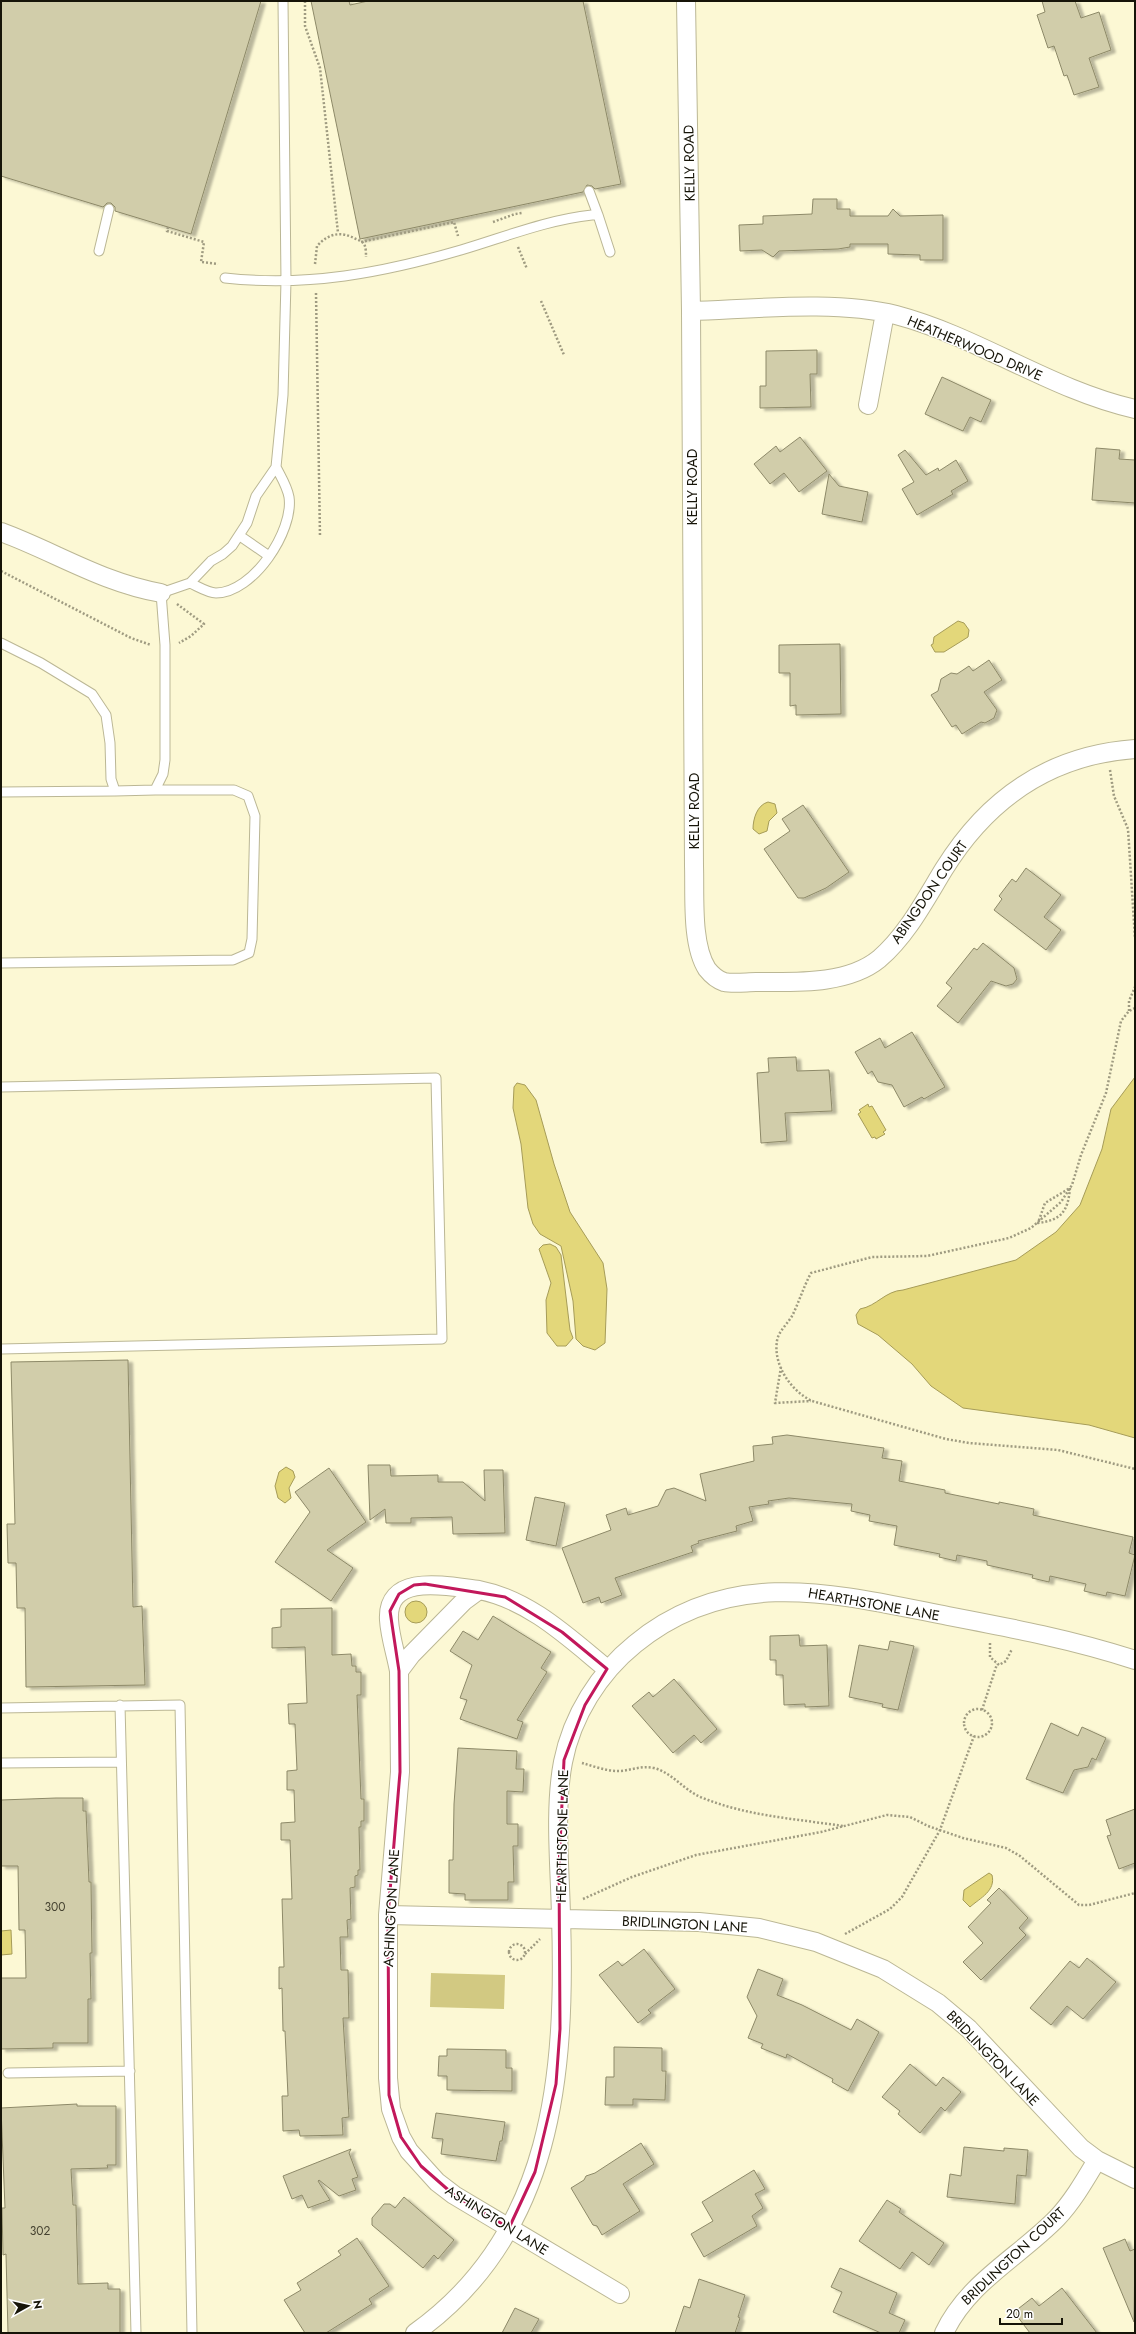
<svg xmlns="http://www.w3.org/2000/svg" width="1136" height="2334" font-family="Jost,sans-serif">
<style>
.green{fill:#d2c982}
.water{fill:#e3d77a;stroke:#a69c58}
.building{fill:#d1cdaa;stroke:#8d8968;filter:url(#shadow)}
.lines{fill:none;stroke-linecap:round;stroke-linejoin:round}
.service-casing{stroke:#bbb795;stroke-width:11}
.minor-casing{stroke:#bbb795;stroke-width:20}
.path{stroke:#9f9b81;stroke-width:2.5;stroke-dasharray:2 2;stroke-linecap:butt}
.service{stroke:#fff;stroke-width:9}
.minor{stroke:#fff;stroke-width:18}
.marked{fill:none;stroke:#c2185b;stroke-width:3;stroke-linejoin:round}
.labels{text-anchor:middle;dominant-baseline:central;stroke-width:3;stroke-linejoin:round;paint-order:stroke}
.number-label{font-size:12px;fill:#454230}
.street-label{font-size:14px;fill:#161408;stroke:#fff}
</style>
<defs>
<filter id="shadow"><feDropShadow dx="4.5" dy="2.5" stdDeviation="1" flood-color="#0004"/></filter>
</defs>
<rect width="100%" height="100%" fill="#fcf8d4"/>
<!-- green -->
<path class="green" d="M431 1973 505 1975 504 2009 430 2007Z"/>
<!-- water -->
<path class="water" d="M958 621 964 623 969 630 968 637 944 652H935L931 645 933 644 934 637Z
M768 802 775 804 777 813 769 821 767 831 759 834 753 829C753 819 757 805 768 802Z
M1135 1077V1438L1089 1425 963 1408 931 1386 912 1364 878 1335 858 1324 856 1315 860 1309C877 1306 885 1291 903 1290L1016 1260 1056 1232 1080 1205 1102 1149 1111 1109Z
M517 1083 525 1085 536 1100 554 1164 570 1212 603 1263 607 1289 605 1343 595 1350 583 1346 576 1339 573 1301 561 1246 540 1234 533 1224 528 1208 521 1144 513 1108 514 1087Z
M868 1104 869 1107 872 1106 886 1130 883 1132 885 1134 876 1139 875 1137 872 1138 858 1114 861 1112 859 1110Z
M550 1244 556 1247 561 1255 570 1330 573 1338 566 1346H557L547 1333 546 1300 551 1283 539 1249 543 1245Z
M286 1467 293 1471 295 1477 289 1488 291 1498 285 1503 278 1498 275 1486 279 1472Z
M405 1612a11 11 0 1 1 22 0a11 11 0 1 1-22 0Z
M989 1873 992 1875C996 1891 980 1898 970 1907L963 1900 964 1890Z
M11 1930 12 1954 1 1955V1931Z"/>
<!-- building -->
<path class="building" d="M1 1H261L191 234 115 211V207L111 203H107L103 207 1 176Z
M311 1H349L350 5 368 1H583L621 184 595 189 592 186 587 185 583 192 360 239Z
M1042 1H1075L1081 18 1099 12 1111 50 1089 58 1099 87 1074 95 1067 75 1064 76 1054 46 1048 48 1037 15 1045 12Z
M813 199H837V209H850V216H888L893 209 900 216 943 215V260H920V255L888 254V244H850V247L838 249 779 251 773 257 762 250 740 251 739 225 763 224V216L812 214Z
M817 350V374H810L811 407 760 408V386H766V351Z
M942 377 991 400 981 422 970 417 963 431 925 414Z
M800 437 827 471 799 492 784 473 770 484 754 464 776 446 780 452Z
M1096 448 1120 450 1119 459 1135 460V503L1092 500Z
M905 450 926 475 938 468 939 471 956 460 968 481 951 491 953 494 917 515 902 489 914 482 898 455Z
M829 474 839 486 868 492 862 522 822 514Z
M840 644 841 714 796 715V705L790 706V673H779V645Z
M989 660 1002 680 984 692 997 710 994 718 985 723 981 722 962 734 956 725 952 727 931 695 938 691 941 679 951 673 957 674 969 666 973 671Z
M803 805 849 872 826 888 804 898H798L764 849 790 831 782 819Z
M1026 868 1061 895 1044 917 1061 930 1046 950 994 910 1002 899 999 896 1012 879 1016 882Z
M983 943 1014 968 1017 979 1013 984 1006 986 991 981 958 1023 937 1006 952 988 946 983 974 948 977 950Z
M912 1032 945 1087 924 1099 922 1097 904 1107 892 1085 878 1082 872 1071 868 1074 855 1052 880 1038 885 1048Z
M796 1057 797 1071 829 1070 832 1111 785 1113 787 1141 761 1143 757 1073 769 1072 768 1058Z
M128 1360 133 1607 142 1606 145 1685 26 1687 25 1608H17L16 1563H8L7 1524H15L11 1362Z
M787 1435 884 1448 882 1458 902 1461 899 1481 945 1490V1493L999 1504V1502L1034 1509 1033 1515 1133 1537 1129 1553 1135 1555 1125 1596 1107 1592 1106 1596 1084 1591 1086 1584 1050 1576 1049 1582 1032 1578 1033 1575 987 1565V1561L957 1555 956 1561 939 1557 940 1554 894 1545 897 1526 869 1521 870 1515 851 1511 852 1504 789 1498 768 1501 769 1504 749 1507 753 1521 736 1526 737 1531 698 1541 699 1543 691 1546 693 1552 615 1578 622 1595 601 1603 599 1597 583 1603 562 1548 611 1530 606 1515 626 1508 628 1515 658 1506 666 1490 674 1488 706 1501 700 1474 754 1461 753 1446 773 1444 772 1437Z
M368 1465H390L391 1476 438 1475V1482H463L485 1501 484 1470H503L505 1533 453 1534 452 1517 411 1518V1523H386L385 1509 370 1520Z
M329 1468 366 1522 327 1550 353 1568 331 1601 275 1562 310 1512 295 1492Z
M535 1497 565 1503 556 1546 526 1540Z
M332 1608V1655L351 1654 352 1666H356V1672H361V1695H357L361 1799H364V1821H361V1827H359L360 1870H358V1875L355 1876V1887L350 1888 351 1919 347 1920 348 1937H340L341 1970H348L349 2018H343L349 2117 342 2118 343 2135 300 2136 299 2130 283 2131 282 2096H288L285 2031H283L282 1988 279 1989V1967H284L282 1899H292L290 1840H281V1823L295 1822 294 1790H287V1771L297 1770 295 1724H289L288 1704 307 1703 305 1647 272 1648V1628L281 1627V1609Z
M493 1616 551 1652 541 1668 547 1672 517 1720 523 1722 517 1739 460 1719 467 1700 460 1698 472 1665 450 1651 463 1631 478 1640Z
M799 1635 800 1646 827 1645 829 1706 805 1707V1704L784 1705 783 1675H776V1660H770V1636Z
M890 1641 914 1646 898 1710 882 1707 883 1704 849 1697 859 1645 888 1650Z
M674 1679 717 1729 701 1743 694 1735 673 1753 632 1706 649 1692 653 1697Z
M1051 1723 1078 1736 1082 1727 1106 1738 1096 1760 1092 1758 1088 1767 1074 1770 1063 1793 1026 1779Z
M458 1748 517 1751 516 1769H524L523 1792 507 1791V1824H518V1846H513L514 1882H508V1900H465V1894L449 1893V1860H453L454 1804Z
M56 1798H83V1811H86L89 1882H91L92 1953H90L91 1999H88V2043H53V2048L1 2049V1978H26L25 1930H19L18 1866H1V1800Z
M1135 1809V1863L1119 1869 1107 1836 1111 1835 1106 1820Z
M999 1888 1028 1918 1019 1928 1026 1935 981 1980 963 1962 983 1943 968 1927 991 1903 987 1900Z
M644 1949 675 1989 648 2010 651 2013 638 2023 599 1975 618 1961 622 1966Z
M1087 1958 1116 1982 1083 2019 1067 2006 1051 2025 1030 2008 1070 1961 1079 1968Z
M758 1969 783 1979 777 1995 802 2005 851 2030 857 2019 879 2032 848 2091 832 2082 833 2079 787 2054 786 2058 761 2048 763 2044 748 2038 757 2016 747 1997Z
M614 2047 662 2048V2071H666L665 2100 633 2099V2105H605L606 2077H614Z
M447 2049 506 2050V2068H512V2091L447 2090V2076H438L439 2056H447Z
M910 2064 936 2086 943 2077 961 2092 945 2111 941 2107 920 2133 898 2114 900 2111 882 2097Z
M77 2104V2106H116V2165H107L108 2168 71 2169 73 2205H76L78 2284 108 2283V2289H120V2333H8L6 2254 3 2255 2 2208H5L1 2108Z
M436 2113 505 2122 502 2141H500L496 2161 441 2154 443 2139 432 2138Z
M641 2143 654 2164 623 2184 640 2211 602 2235 597 2226 593 2225 571 2188 584 2180 586 2176 595 2173Z
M964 2147 1004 2151V2148L1028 2150 1026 2176 1017 2175 1015 2204 947 2197 950 2174 961 2176Z
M351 2149 349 2153 358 2177 352 2179 356 2190 339 2196 319 2180 318 2181 330 2200 308 2208 302 2195 292 2199 283 2176Z
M754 2170 765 2189 755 2194 763 2208 752 2216 757 2226 704 2257 691 2234 713 2221 702 2202Z
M404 2197 454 2240 438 2259 434 2255 423 2268 372 2225V2218L384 2204H390L395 2208Z
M887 2200 901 2209 899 2212 944 2243 929 2265 912 2252 900 2269 859 2241Z
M357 2238 389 2286 369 2299 372 2304 326 2333H305L284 2300 301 2290 297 2283 341 2255 338 2251Z
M1125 2239 1130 2251 1135 2249 1134 2322 1103 2248Z
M840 2268 897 2293 889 2313 905 2320 899 2333H881L833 2312 842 2292 831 2287Z
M699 2279 745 2295 738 2317 740 2318 735 2333H675L684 2306 690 2308Z
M1062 2288 1097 2333H1030L1014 2312 1032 2298 1039 2306Z
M515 2308 539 2319 531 2333H502Z"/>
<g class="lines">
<defs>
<path id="service" d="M589 191 598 215
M99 251 109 209
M225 278C308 287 382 273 461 250 505 237 546 220 592 215H598L610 252
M240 536 269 556
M190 583C197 586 208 593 216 593 253 593 294 531 289 497 287 486 281 477 276 467
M1 643 41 663 92 694 106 715 110 743 111 779 115 791 155 790 163 774 165 760V645L161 593 190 583 211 561 223 554 232 546 247 523 256 496 276 467 283 395 286 281 283 1
M1 792 115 791
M1 963 233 960 249 953 252 939 255 816 248 796 234 790H155
M1 1087 436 1078 442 1339 1 1349
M120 1705 136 2333
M1 1708 180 1705 192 2333
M1 1763 121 1762
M8 2073 130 2071"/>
<path id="minor" d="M686 1 691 311 694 866C695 895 691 944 707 969 711 974 718 980 724 982 734 984 747 982 756 982 795 982 847 985 879 959 907 935 925 900 944 869 988 798 1051 755 1135 749
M691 311C753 309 837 300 896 315 979 337 1051 390 1135 409
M868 405 885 313
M1 532C55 552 103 583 161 593
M607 1669C569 1638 530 1600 479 1590L464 1601 411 1655 399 1671 400 1772 388 1915V2078L391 2109 401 2137 409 2151 437 2182 454 2195 620 2294
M399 1671C396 1654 390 1637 389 1620 386 1571 451 1587 479 1590
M388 1915 699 1922 759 1928 816 1942 883 1969 938 2003 969 2029 1081 2148 1097 2160 1135 2179
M415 2333C554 2234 566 2073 561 1916 560 1868 554 1809 563 1762 572 1716 599 1673 635 1644 731 1565 837 1594 948 1616 1011 1628 1074 1640 1135 1660
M944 2333C968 2282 1019 2257 1057 2218 1073 2201 1085 2180 1097 2160"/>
</defs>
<!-- service casing -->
<use href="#service" class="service-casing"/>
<!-- minor casing -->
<use href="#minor" class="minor-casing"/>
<!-- path -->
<path class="path" d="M305 1V26L320 68 338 233
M493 222 515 214 522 213
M168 227 167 231 204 242 201 262 218 264
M361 242 454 222 458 236
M518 247 527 269
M315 264 317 246C329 233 341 231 356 239 359 240 363 242 364 244 366 247 366 253 366 257
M316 293 320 537
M541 301 564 355
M1 571 131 638 151 645
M177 604 204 624 191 636 179 643
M1110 770 1114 796 1128 829 1135 938
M1135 1008 1129 1011 1121 1021 1106 1093 1081 1155 1072 1185 1061 1202 1031 1228 1009 1238 927 1256 872 1257 811 1273C804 1286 800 1299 794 1312 790 1322 778 1331 777 1341 773 1365 791 1391 812 1401L946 1439 969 1443 1058 1450 1135 1469
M1129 1011V1001L1135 987
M1070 1188C1068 1212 1061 1220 1038 1223L1045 1203Z
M781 1367 775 1403 811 1401
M990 1643V1657L999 1665 1006 1661 1012 1649
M964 1723a14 14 0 1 1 28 0a14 14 0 1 1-28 0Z
M982 1710 997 1664
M582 1763C593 1766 606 1771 618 1771 630 1771 641 1765 654 1768 673 1773 684 1791 703 1798 747 1816 797 1819 843 1826
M583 1899 632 1877 696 1855 821 1832 887 1815 910 1817 928 1826 963 1838 1006 1848 1020 1856 1079 1905H1089L1135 1893
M845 1934 890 1909 902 1897 940 1830 974 1736
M509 1952a8 8 0 1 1 16 0a8 8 0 1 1-16 0Z
M525 1954 540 1939"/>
<!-- service -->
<use href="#service" class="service"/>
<!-- minor -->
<use href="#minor" class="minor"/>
</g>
<!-- marked area -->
<path class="marked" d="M425 1584 505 1597 562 1632 607 1669 585 1705 564 1760 559 1867 560 2029 556 2084 535 2172 509 2228 454 2195 421 2166 401 2137 389 2095 388 1915 400 1772 399 1671 390 1611 399 1594 414 1585Z"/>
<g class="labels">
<!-- number labels -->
<g class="number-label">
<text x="55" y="1907">300</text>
<text x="40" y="2231">302</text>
</g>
<!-- street labels -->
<g class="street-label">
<text transform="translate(689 163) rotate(-91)">KELLY ROAD</text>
<text transform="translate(975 348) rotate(23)">HEATHERWOOD DRIVE</text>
<text transform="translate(692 487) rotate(-90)">KELLY ROAD</text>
<text transform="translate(694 811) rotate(-90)">KELLY ROAD</text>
<text transform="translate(929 892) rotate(-55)">ABINGDON COURT</text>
<text transform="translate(874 1604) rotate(10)">HEARTHSTONE LANE</text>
<text transform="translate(562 1836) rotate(-89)">HEARTHSTONE LANE</text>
<text transform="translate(391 1908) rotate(-87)">ASHINGTON LANE</text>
<text transform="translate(685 1924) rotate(3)">BRIDLINGTON LANE</text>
<text transform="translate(993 2058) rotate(46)">BRIDLINGTON LANE</text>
<text transform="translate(497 2220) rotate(32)">ASHINGTON LANE</text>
<text transform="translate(1013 2256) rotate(-43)">BRIDLINGTON COURT</text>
</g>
</g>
<!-- border -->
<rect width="1136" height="2334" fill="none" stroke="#161408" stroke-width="4"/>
<!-- north arrow -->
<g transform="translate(28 2306) rotate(82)" stroke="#ffffff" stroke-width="3" paint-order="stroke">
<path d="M0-3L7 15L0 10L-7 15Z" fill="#161408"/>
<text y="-6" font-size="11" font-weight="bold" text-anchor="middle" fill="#161408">N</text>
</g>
<!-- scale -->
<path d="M1000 2318v6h62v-6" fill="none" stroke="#161408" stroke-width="2"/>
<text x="1006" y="2318" font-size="12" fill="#161408" stroke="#ffffff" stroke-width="3" paint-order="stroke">20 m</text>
</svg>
